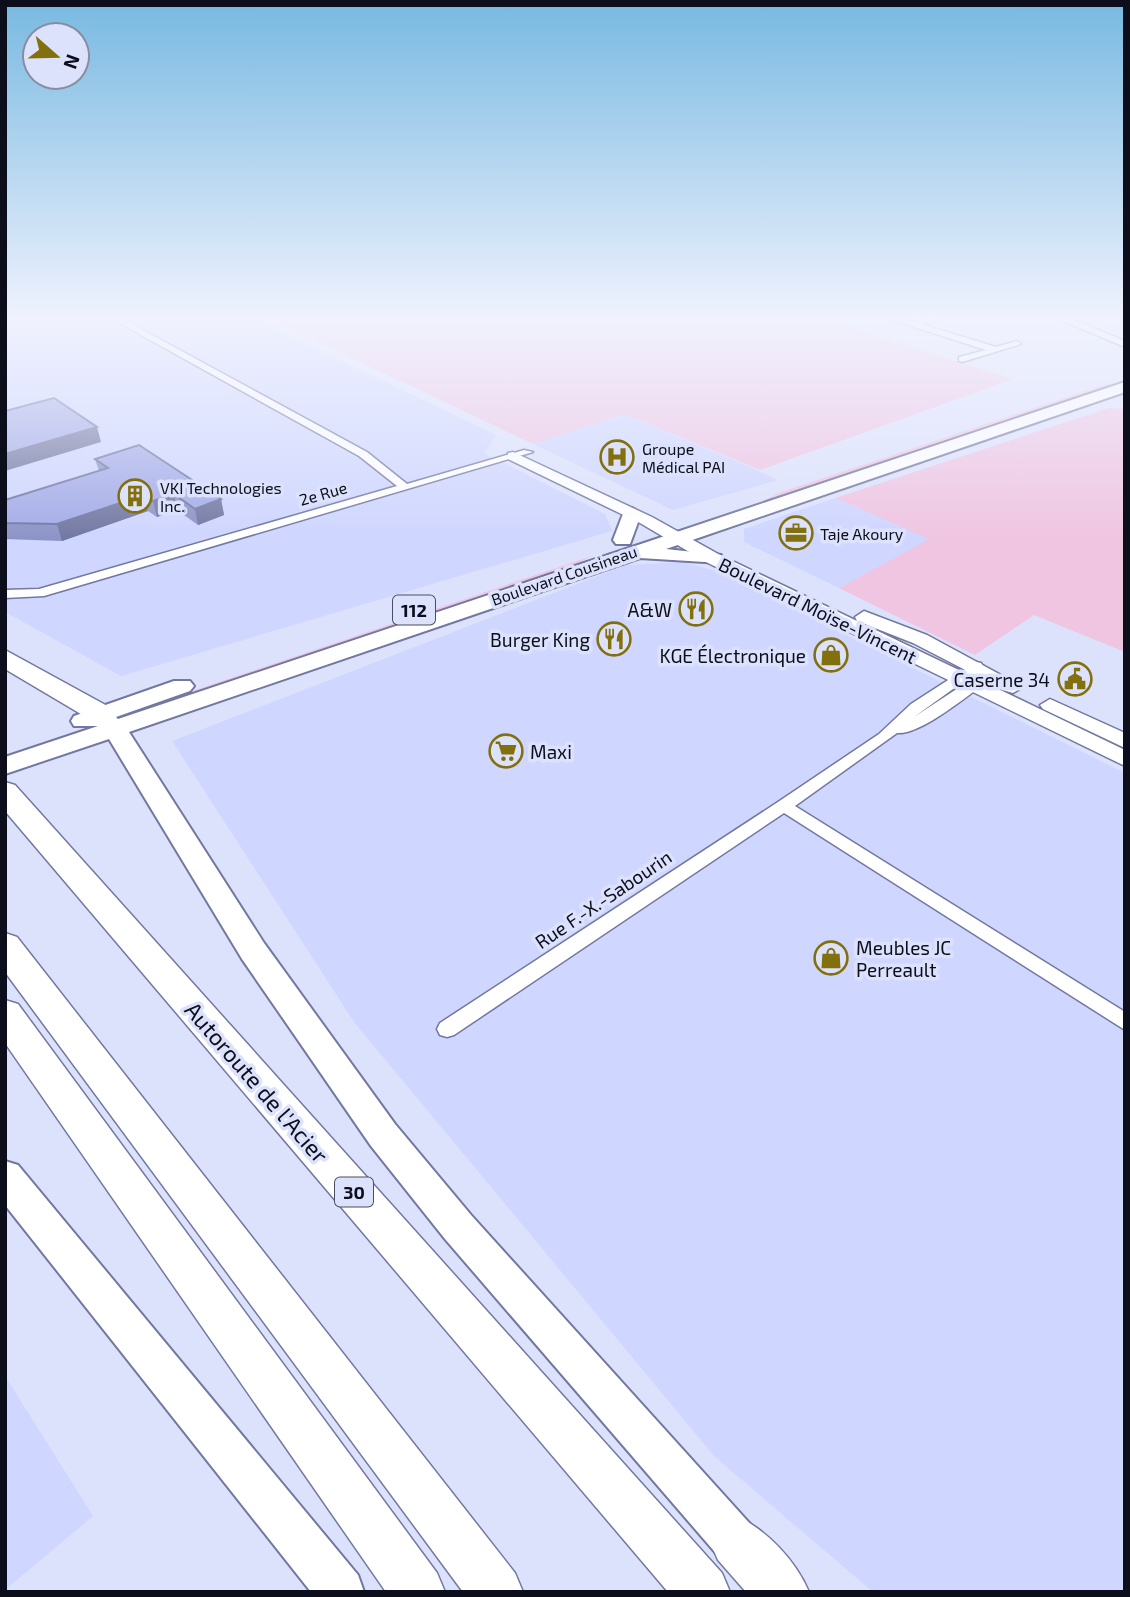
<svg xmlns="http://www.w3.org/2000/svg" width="1130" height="1597" font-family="'Exo 2',sans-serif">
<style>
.built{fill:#cfd6ff}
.green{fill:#efc5e2}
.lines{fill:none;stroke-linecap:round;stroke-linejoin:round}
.street-casing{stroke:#72789f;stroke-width:3}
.secondary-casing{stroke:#72789f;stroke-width:3}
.primary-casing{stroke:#72789f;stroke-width:4}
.highway-casing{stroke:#72789f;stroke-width:3}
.street{fill:#fff;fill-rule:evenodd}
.secondary{fill:#fff;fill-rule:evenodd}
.primary{fill:#fff;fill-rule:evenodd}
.highway{fill:#fff;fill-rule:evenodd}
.wall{fill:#8c94c7}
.shaded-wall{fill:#7278a2}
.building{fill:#a3ace7;stroke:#7278a2;stroke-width:2}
.labels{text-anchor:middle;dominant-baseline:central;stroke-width:7;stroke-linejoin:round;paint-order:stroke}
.far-poi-label{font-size:16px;fill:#0c0e1c;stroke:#dde2fc;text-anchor:start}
.far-street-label{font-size:16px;fill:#0c0e1c;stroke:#dde2fc}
.shield{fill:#dde2fc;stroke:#4b4e5f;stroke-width:2}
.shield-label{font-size:18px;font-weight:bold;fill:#0c0e1c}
.poi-label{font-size:19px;fill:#0c0e1c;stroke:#dde2fc;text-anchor:end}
.street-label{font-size:19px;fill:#0c0e1c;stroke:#dde2fc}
.near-street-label{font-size:23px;fill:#0c0e1c;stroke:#dde2fc}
</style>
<rect width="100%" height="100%" fill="#dde2fc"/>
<!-- built -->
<path class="built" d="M5 316H248L496 435 484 453 605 514 612 531 121 676 5 612Z
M624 414 752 468 778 480 673 510 533 444Z
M835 498 930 539 839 588 744 542V529Z
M683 562 719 572 1125 773V1592H873L715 1457 354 1022 172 741 626 565Z
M5 1376 93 1516 5 1590Z"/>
<!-- green -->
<path class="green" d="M264 316H812L1013 379 760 470 624 414 533 444Z
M1109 383 1112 384 1100 389 757 504 781 492Z
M1109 408 1125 409V652L1034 615 975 655 839 588 929 539 835 498Z
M592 556 565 570 150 709 130 712Z"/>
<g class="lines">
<defs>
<path id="street" d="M107 316H117L367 452 407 484 524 450 533 452 44 596 5 598V590L39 589 397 486 359 456Z
M880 316C891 316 899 320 910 321 918 322 929 316 939 316L921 324 996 347 1017 341 1021 344 962 362 959 361V357L986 350Z
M1052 316H1064L1125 341V347Z
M976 662 981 663 983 666 981 669 914 717 978 675H988L990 678 988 681C968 695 921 735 897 733L795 806 1125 1012V1030L784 813 454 1035 447 1037 440 1035 437 1029 440 1023 778 802 879 734 911 704Z"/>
<path id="secondary" d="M513 452 652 517 720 555 1125 750V766L708 563 640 523 508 459V453Z
M864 611 927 635 1023 687 1013 693 1006 691 913 643 857 621 855 617Z
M1050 699 1125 733V748L1043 709 1040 705Z"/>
<path id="primary" d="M1125 382V392L666 549 721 555 724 559 721 563 640 558 129 732 264 943 395 1124 471 1215 752 1526 759 1542 752 1558 736 1565 720 1558 445 1239 371 1146 242 959 109 739 5 774V757L98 726H74L71 721 74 716 174 681H190L194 686 190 691 116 717 118 719Z
M632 508 641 514 630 544H616L613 540 623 514Z
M5 1161 18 1165 358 1575 364 1592H311L5 1205Z"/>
<path id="highway" d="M5 650 111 708 115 714 111 720H91L5 669Z
M5 782 15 785 722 1573 730 1592H668L5 811Z
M5 933 17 937 515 1573 523 1592H463L5 972Z
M5 1000 18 1004 437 1573 445 1592H386L5 1043Z
M736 1516C766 1529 796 1561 809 1592H746L718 1560 710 1542 718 1524Z"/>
</defs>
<!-- street casing -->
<use href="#street" class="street-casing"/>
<!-- secondary casing -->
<use href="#secondary" class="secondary-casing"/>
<!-- primary casing -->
<use href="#primary" class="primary-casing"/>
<!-- highway casing -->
<use href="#highway" class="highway-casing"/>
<!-- street -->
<use href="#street" class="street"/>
<!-- secondary -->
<use href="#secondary" class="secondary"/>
<!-- primary -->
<use href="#primary" class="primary"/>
<!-- highway -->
<use href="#highway" class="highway"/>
</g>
<!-- wall -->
<path class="wall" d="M95 459 221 499 224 515 198 525 177 510 157 517 148 511 62 541 5 539V500L99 471Z"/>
<!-- shaded-wall -->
<path class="shaded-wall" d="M97 427 101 442 5 471V454Z
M174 494 177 510 157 517 153 501Z
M144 495 148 511 62 541 57 524Z
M221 499 224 515 198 525 195 509Z"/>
<!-- building -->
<path class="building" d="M54 398 97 427 5 454V411Z
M139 445 221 499 195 509 174 494 153 501 144 495 57 524 5 523V500L108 468 95 459Z"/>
<!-- sky -->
<linearGradient id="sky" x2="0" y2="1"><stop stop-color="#78b9e1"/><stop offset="0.59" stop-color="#f0f2fe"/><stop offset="1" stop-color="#f0f2fe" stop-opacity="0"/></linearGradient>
<rect width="1130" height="540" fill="url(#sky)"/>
<!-- icons -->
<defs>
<symbol id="hospital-ring" viewBox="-11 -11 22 22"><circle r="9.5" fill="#dde2fc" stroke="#82700f" stroke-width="1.5"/><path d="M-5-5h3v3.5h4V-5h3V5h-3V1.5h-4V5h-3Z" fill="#82700f"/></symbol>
<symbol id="building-ring" viewBox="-11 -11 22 22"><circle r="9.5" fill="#dde2fc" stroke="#82700f" stroke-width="1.5"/><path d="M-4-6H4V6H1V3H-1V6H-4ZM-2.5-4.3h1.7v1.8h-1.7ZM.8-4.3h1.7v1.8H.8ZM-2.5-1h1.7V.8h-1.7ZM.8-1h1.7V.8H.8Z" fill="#82700f"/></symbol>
<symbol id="office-ring" viewBox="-11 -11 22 22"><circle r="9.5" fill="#dde2fc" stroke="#82700f" stroke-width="1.5"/><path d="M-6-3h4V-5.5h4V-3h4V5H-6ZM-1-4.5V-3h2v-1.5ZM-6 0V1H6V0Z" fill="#82700f"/></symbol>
<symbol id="restaurant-ring" viewBox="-11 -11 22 22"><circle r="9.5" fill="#dde2fc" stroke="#82700f" stroke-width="1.5"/><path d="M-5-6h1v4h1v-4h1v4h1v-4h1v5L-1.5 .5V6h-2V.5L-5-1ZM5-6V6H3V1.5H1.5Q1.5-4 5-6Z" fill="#82700f"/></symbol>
<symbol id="shop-ring" viewBox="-11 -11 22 22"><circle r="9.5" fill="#dde2fc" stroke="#82700f" stroke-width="1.5"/><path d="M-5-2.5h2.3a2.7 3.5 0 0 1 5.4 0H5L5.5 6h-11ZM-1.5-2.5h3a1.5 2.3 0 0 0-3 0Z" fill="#82700f"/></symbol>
<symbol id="civic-ring" viewBox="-11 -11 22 22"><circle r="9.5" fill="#dde2fc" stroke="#82700f" stroke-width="1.5"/><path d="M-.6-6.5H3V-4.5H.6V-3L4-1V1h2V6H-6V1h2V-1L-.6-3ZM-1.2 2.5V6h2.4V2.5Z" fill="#82700f"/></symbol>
<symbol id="supermarket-ring" viewBox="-11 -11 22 22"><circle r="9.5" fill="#dde2fc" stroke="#82700f" stroke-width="1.5"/><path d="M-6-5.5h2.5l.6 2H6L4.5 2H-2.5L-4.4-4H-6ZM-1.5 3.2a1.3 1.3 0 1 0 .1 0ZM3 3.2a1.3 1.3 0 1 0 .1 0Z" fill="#82700f"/></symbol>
</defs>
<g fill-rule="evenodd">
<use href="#hospital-ring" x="598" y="438" width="38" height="38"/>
<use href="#building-ring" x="116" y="477" width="38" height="38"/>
<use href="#office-ring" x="777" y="514" width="38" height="38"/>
<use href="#restaurant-ring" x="677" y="590" width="38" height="38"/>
<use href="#restaurant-ring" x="595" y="620" width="38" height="38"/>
<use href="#shop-ring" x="812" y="636" width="38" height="38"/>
<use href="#civic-ring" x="1056" y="660" width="38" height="38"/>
<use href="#supermarket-ring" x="487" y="732" width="38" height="38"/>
<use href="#shop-ring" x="812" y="939" width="38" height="38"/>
</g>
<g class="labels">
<!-- far-poi labels -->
<g class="far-poi-label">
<text x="642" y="448">Groupe<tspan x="642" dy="18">Médical PAI</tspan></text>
<text x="160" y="487">VKI Technologies<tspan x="160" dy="18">Inc.</tspan></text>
<text x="820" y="533">Taje Akoury</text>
</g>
<!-- far-street labels -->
<g class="far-street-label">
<text transform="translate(323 493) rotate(-16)">2e Rue</text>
<text transform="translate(564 575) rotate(-19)">Boulevard Cousineau</text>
</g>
<!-- shield labels -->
<g class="shield">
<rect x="393" y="595.5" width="42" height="29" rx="5"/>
<rect x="335" y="1177.5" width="38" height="29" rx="5"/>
</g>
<g class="shield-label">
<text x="414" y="610">112</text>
<text x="354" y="1192">30</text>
</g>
<!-- poi labels -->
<g class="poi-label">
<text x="672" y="609">A&amp;W</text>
<text x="590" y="639">Burger King</text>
<text x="806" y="655">KGE Électronique</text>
<text x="1050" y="679">Caserne 34</text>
<text x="530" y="751" text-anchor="start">Maxi</text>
<text x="856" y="947" text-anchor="start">Meubles JC<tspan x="856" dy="22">Perreault</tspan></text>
</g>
<!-- street labels -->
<g class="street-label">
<text transform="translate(818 610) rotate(26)">Boulevard Moïse-Vincent</text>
<text transform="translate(603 899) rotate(-34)">Rue F.-X.-Sabourin</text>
</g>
<!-- near-street labels -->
<g class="near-street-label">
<text transform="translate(257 1082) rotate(49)">Autoroute de l'Acier</text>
</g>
</g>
<!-- border -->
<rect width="1130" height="1597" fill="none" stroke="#0c0e1c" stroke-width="14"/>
<!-- north arrow -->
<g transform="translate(56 56) rotate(110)"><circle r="33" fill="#dde2fc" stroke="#898da2" stroke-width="2"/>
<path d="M0-5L12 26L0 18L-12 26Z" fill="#82700f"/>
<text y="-10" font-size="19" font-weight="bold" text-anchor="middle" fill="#0c0e1c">N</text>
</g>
</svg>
